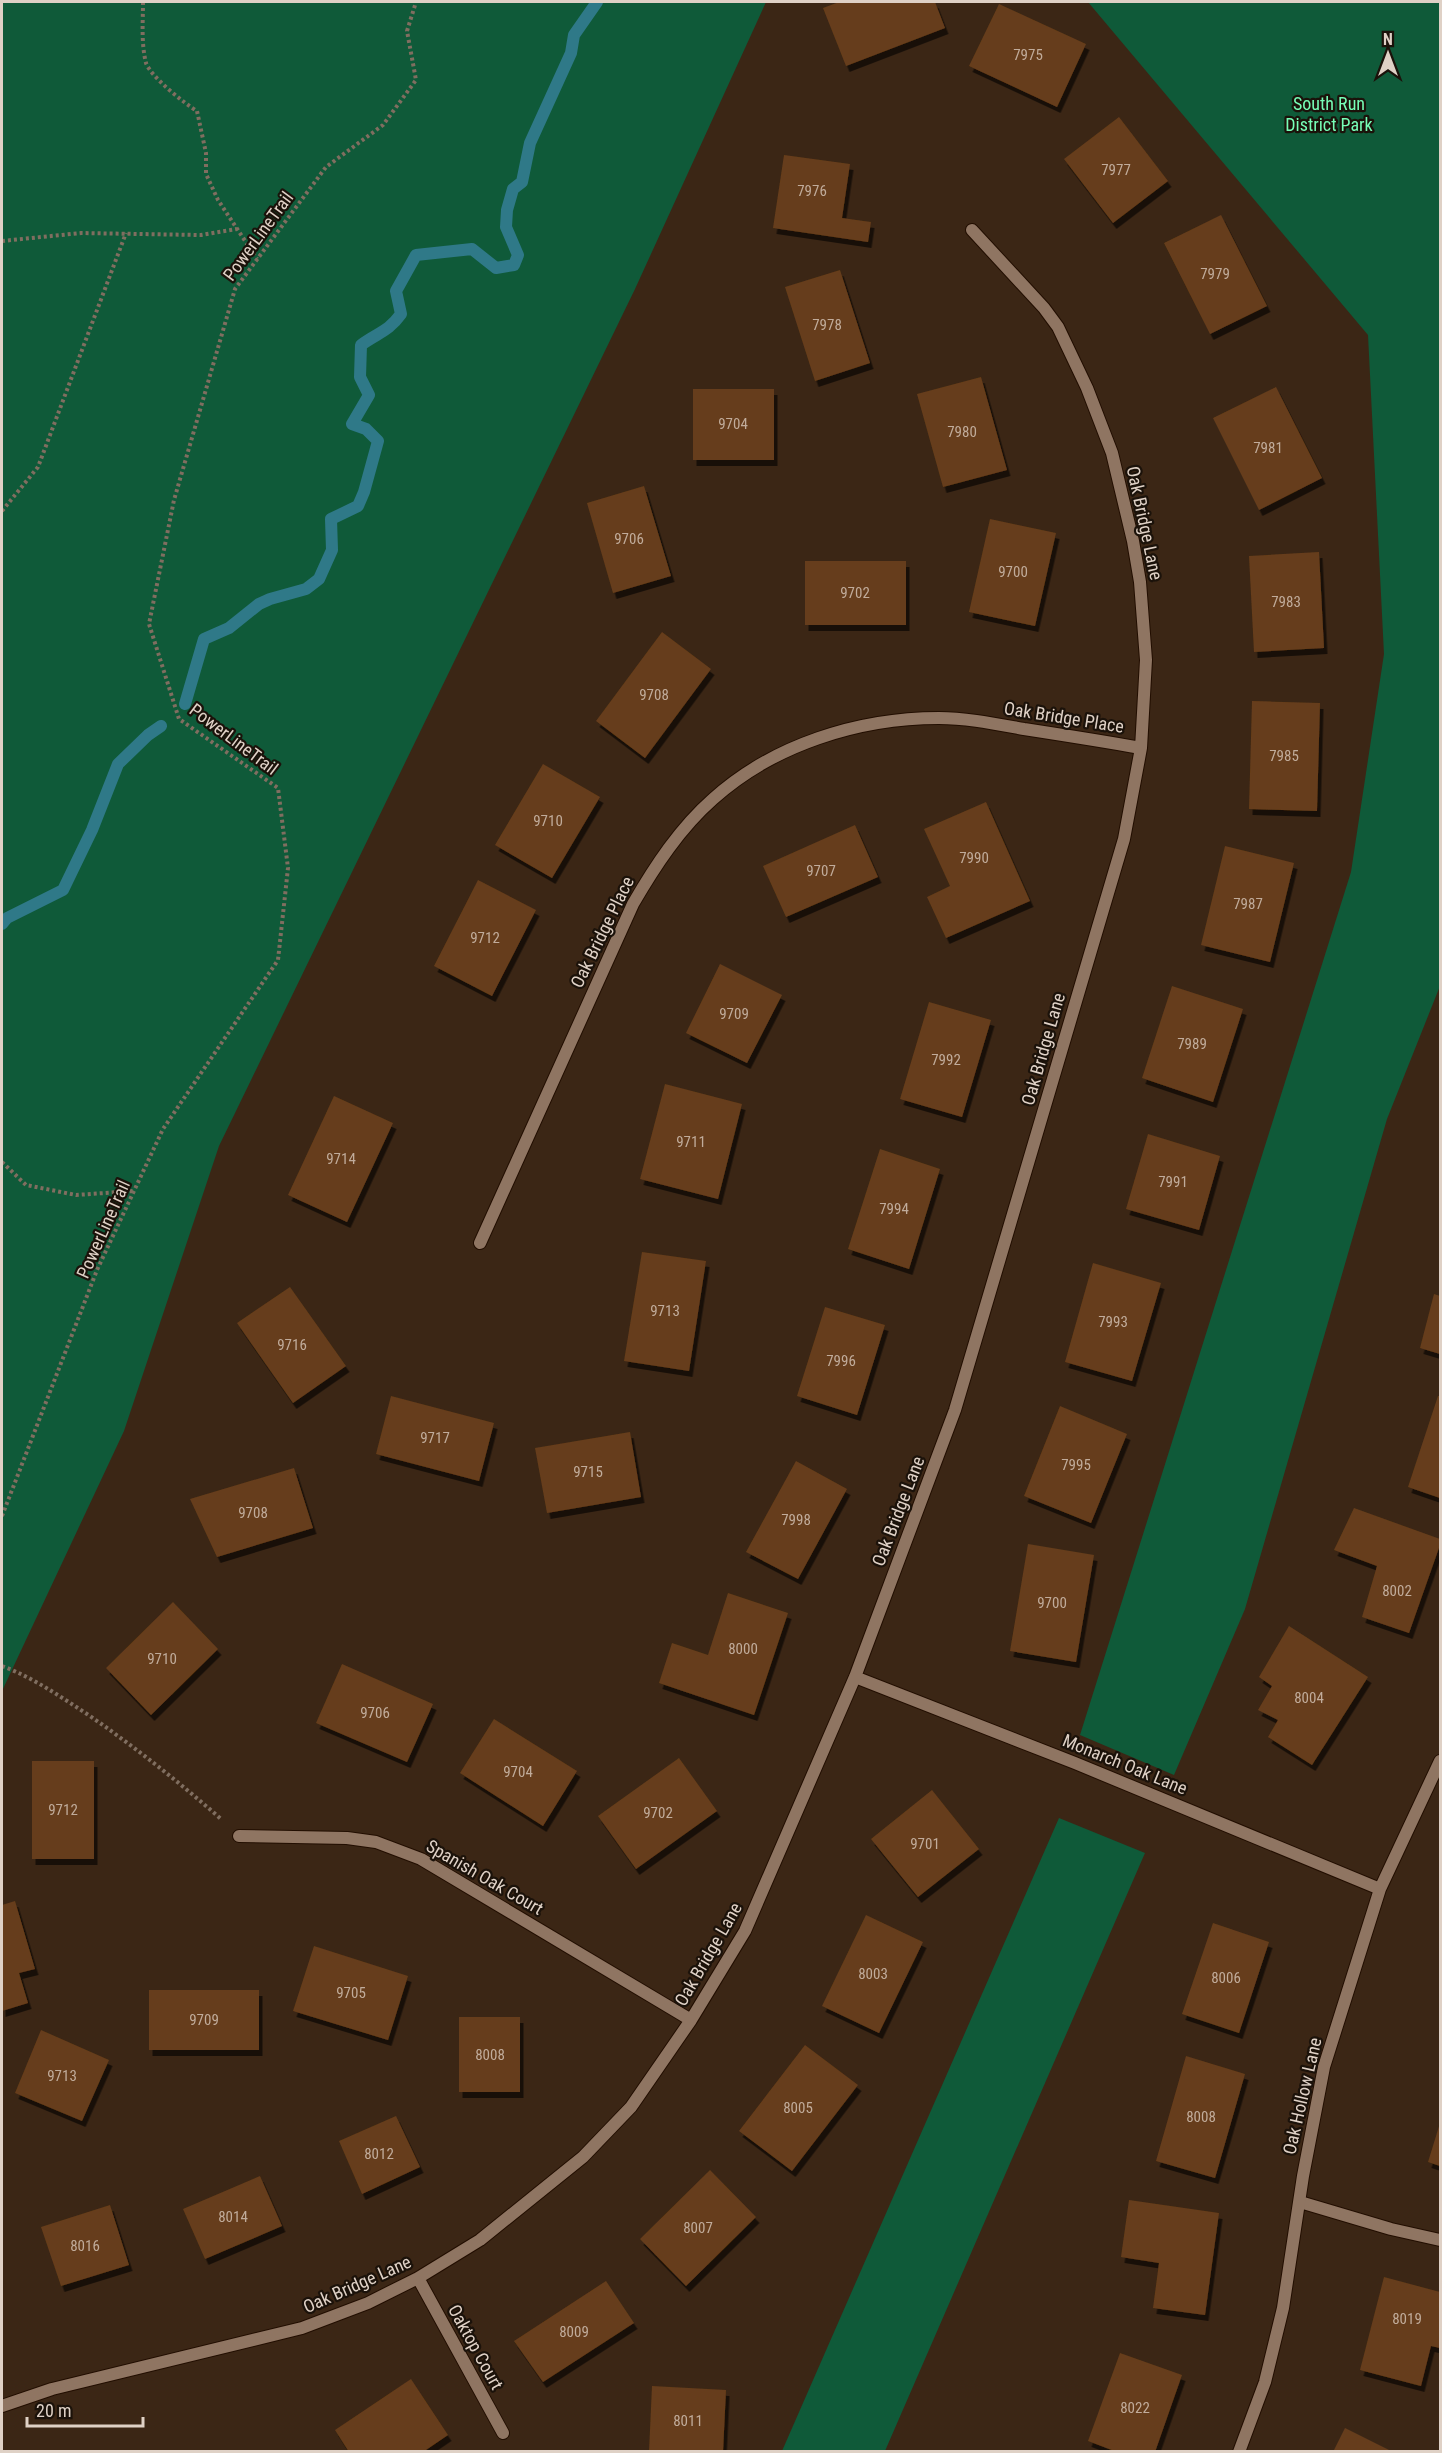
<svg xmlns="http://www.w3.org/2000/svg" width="1442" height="2453" font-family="'Roboto Condensed',sans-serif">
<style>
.green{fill:#0f5a39}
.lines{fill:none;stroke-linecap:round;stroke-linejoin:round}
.stream{stroke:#2f7988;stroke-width:12}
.building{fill:#663d1a;filter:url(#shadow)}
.service-casing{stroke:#220e01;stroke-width:14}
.minor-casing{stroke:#220e01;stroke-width:14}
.path{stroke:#806e60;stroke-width:4;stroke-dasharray:3 3;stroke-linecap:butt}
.service{stroke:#8f7562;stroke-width:12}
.minor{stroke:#8f7562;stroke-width:12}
.labels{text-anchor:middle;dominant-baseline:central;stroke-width:4.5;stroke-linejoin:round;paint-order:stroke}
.number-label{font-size:15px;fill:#c1ac9b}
.park-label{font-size:18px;fill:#77feb7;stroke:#1b120a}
.street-label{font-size:18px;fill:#dfd1c6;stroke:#1b120a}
</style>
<defs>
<filter id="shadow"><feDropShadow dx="3.5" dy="6" stdDeviation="0" flood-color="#0009"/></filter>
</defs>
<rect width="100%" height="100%" fill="#3b2615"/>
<!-- green -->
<path class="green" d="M2 2H766L635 289 219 1146 124 1431 2 1691Z
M1088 2H1440V986L1387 1119 1245 1609 1174 1775 1080 1735 1351 872 1384 654 1368 335Z
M1059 1818 1145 1853 885 2451H782Z"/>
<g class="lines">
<!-- stream -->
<path class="stream" d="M185 704 204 639 229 628 259 604 270 599 306 589 319 579 332 550 331 519 358 506 364 492 378 441 366 429 352 424 369 395 360 377 361 345C379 332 388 332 401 314L396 291 416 255 472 249 496 268 514 265 518 255 506 227 507 210 513 189 522 182 530 143 571 53 574 35 597 2
M2 924 7 918 63 890 92 830 118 764 148 735 161 726"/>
</g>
<!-- building -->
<path class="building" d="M839 2H935L945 28 846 66 823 8Z
M999 4 1086 44 1057 107 969 66Z
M1119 117 1168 181 1113 223 1064 159Z
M784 155 850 164 842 218 871 222 868 242 773 228Z
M1221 215 1267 306 1210 334 1164 243Z
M840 270 870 363 815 381 785 287Z
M981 377 1007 470 943 487 917 394Z
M1276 387 1322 478 1259 510 1213 418Z
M693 389H774V460H693Z
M644 486 671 576 613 593 587 503Z
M990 519 1056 533 1035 626 969 612Z
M1319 552 1324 648 1254 652 1249 556Z
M805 561H906V625H805Z
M662 632 711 669 645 758 596 721Z
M1252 701 1320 703 1317 811 1249 809Z
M543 764 600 797 552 878 495 845Z
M986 802 1030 901 946 938 927 897 950 886 924 829Z
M855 825 878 877 786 917 763 866Z
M1225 846 1294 863 1270 962 1201 945Z
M478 880 536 910 492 996 434 966Z
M720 964 782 995 747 1063 686 1033Z
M1172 986 1243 1009 1213 1102 1142 1078Z
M929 1002 991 1020 962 1117 900 1099Z
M665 1084 742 1104 718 1199 640 1179Z
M334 1096 393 1123 347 1222 288 1195Z
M1148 1134 1220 1156 1199 1230 1126 1209Z
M880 1149 940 1169 909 1269 848 1249Z
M642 1252 706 1261 689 1371 624 1361Z
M1093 1263 1161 1283 1132 1381 1065 1362Z
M290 1287 346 1366 293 1403 237 1323Z
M1434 1294 1440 1296V1354L1420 1348Z
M825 1307 885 1325 857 1415 797 1396Z
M391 1396 494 1423 479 1481 376 1454Z
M1438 1396H1440V1498L1408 1487Z
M1060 1406 1127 1434 1091 1523 1024 1496Z
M630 1432 641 1497 547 1513 535 1448Z
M796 1461 847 1489 798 1579 746 1552Z
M294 1468 313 1528 217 1557 190 1499Z
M1354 1508 1440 1539V1545L1409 1633 1362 1617 1377 1566 1334 1550Z
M1028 1544 1094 1555 1076 1662 1010 1651Z
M728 1593 788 1613 754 1715 659 1683 672 1643 708 1655Z
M173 1602 218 1649 151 1715 106 1668Z
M1289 1626 1368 1677 1312 1765 1268 1737 1278 1720 1258 1710 1272 1686 1259 1677Z
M342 1664 433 1704 407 1762 316 1723Z
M494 1719 577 1771 543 1826 460 1773Z
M679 1758 717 1811 636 1869 598 1816Z
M32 1761H94V1859H32Z
M932 1790 979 1849 918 1897 871 1839Z
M15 1901 35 1969 19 1973 28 2003 2 2011V1905Z
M866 1915 923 1942 879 2033 822 2006Z
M1213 1923 1269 1942 1239 2033 1182 2014Z
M314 1946 408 1976 388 2040 293 2011Z
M149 1990H259V2050H149Z
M459 2017H520V2092H459Z
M41 2030 109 2060 82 2121 15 2093Z
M805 2045 858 2085 792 2171 739 2131Z
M1186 2056 1245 2074 1215 2178 1156 2161Z
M396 2116 420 2167 362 2194 339 2141Z
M1440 2123V2166L1428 2162Z
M710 2170 756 2217 686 2286 640 2239Z
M260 2176 282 2226 205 2259 183 2209Z
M1129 2200 1219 2213 1205 2315 1153 2308 1159 2263 1121 2257Z
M110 2205 129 2265 61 2286 41 2227Z
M1384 2277 1440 2292V2348L1431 2346 1421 2386 1360 2370Z
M606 2281 634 2323 543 2382 514 2341Z
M1120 2353 1182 2375 1155 2452H1117L1088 2441Z
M411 2379 448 2435 423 2452H349L335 2430Z
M652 2386 726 2390 723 2452H649Z
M1345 2428 1393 2452H1333Z"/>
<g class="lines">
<defs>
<path id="service" d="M1300 2202 1391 2229 1440 2240"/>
<path id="minor" d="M480 1243 633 904C655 866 680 828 713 799 773 745 858 718 939 718 967 718 996 724 1024 729 1063 735 1102 741 1141 748
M855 1677 1075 1763 1380 1889
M239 1836 347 1838 376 1842 421 1859 691 2020
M418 2278 503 2433
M2 2406 52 2389 302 2328 368 2303 418 2278 480 2240 583 2157 631 2107 691 2020 745 1931 855 1677 955 1410 1124 839 1141 748 1146 660 1140 582 1133 541 1112 453 1087 388 1058 327 1044 308 972 230
M1239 2452 1265 2382 1283 2308 1303 2176 1324 2067 1380 1889 1440 1761"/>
</defs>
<!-- service casing -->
<use href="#service" class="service-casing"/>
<!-- minor casing -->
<use href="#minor" class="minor-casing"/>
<!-- path -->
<path class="path" d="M143 2C143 22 141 43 146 63 151 77 184 103 197 111L206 153V174L218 200 257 259
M2 241 81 233 201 235 237 229
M2 511 38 467 126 233
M2 1162 26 1185 76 1195 134 1191
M2 1516 97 1270 163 1129 278 960 288 868 278 788 179 719 149 624 174 500 235 289 326 167 383 125 416 80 407 31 416 2
M2 1666C34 1678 61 1697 90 1716 136 1748 179 1782 221 1819"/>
<!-- service -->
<use href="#service" class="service"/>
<!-- minor -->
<use href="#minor" class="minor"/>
</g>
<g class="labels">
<!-- number labels -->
<g class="number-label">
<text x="1028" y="55">7975</text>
<text x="1116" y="170">7977</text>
<text x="812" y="191">7976</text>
<text x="1215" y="274">7979</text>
<text x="827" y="325">7978</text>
<text x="733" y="424">9704</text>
<text x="962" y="432">7980</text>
<text x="1268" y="448">7981</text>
<text x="629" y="539">9706</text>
<text x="1013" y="572">9700</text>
<text x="855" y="593">9702</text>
<text x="1286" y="602">7983</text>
<text x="654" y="695">9708</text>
<text x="1284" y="756">7985</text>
<text x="548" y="821">9710</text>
<text x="974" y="858">7990</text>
<text x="821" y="871">9707</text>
<text x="1248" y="904">7987</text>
<text x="485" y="938">9712</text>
<text x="734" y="1014">9709</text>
<text x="1192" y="1044">7989</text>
<text x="946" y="1060">7992</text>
<text x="691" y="1142">9711</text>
<text x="341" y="1159">9714</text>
<text x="1173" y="1182">7991</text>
<text x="894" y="1209">7994</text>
<text x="665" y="1311">9713</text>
<text x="1113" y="1322">7993</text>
<text x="292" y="1345">9716</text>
<text x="841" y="1361">7996</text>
<text x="435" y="1438">9717</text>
<text x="1076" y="1465">7995</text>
<text x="588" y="1472">9715</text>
<text x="253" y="1513">9708</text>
<text x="796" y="1520">7998</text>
<text x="1397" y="1591">8002</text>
<text x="1052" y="1603">9700</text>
<text x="743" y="1649">8000</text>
<text x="162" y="1659">9710</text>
<text x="1309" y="1698">8004</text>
<text x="375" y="1713">9706</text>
<text x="518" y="1772">9704</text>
<text x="63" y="1810">9712</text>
<text x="658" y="1813">9702</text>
<text x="925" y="1844">9701</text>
<text x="873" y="1974">8003</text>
<text x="1226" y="1978">8006</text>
<text x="351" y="1993">9705</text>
<text x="204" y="2020">9709</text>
<text x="490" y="2055">8008</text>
<text x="62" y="2076">9713</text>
<text x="798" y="2108">8005</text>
<text x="1201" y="2117">8008</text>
<text x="379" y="2154">8012</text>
<text x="233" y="2217">8014</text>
<text x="698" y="2228">8007</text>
<text x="85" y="2246">8016</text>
<text x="1407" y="2319">8019</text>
<text x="574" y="2332">8009</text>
<text x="1135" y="2408">8022</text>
<text x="688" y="2421">8011</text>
</g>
<!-- park labels -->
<g class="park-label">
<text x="1329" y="103">South Run<tspan x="1329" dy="21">District Park</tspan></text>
</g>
<!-- street labels -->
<g class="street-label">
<text transform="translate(258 236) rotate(-54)">PowerLineTrail</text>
<text transform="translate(1145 523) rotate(78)">Oak Bridge Lane</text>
<text transform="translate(1064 717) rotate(9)">Oak Bridge Place</text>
<text transform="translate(234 739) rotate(37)">PowerLineTrail</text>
<text transform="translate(602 932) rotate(-64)">Oak Bridge Place</text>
<text transform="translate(1043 1049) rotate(-74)">Oak Bridge Lane</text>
<text transform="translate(103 1229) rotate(-66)">PowerLineTrail</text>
<text transform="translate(898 1511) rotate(-69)">Oak Bridge Lane</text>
<text transform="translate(1125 1764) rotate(22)">Monarch Oak Lane</text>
<text transform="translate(485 1877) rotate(30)">Spanish Oak Court</text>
<text transform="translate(708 1954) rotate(-60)">Oak Bridge Lane</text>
<text transform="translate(1302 2096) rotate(-77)">Oak Hollow Lane</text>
<text transform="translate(357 2284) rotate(-24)">Oak Bridge Lane</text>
<text transform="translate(476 2347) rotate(61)">Oaktop Court</text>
</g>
</g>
<!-- border -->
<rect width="1442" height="2453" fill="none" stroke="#dfd1c6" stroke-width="6"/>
<!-- north arrow -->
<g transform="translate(1388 54)" stroke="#1b120a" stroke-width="4.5" paint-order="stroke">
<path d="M0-4.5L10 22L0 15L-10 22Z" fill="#dfd1c6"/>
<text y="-9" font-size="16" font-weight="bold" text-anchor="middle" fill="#dfd1c6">N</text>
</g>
<!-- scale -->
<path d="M27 2417v9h116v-9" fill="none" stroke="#dfd1c6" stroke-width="3"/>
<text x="36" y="2417" font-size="18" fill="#dfd1c6" stroke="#1b120a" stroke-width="4.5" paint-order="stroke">20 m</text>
</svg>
